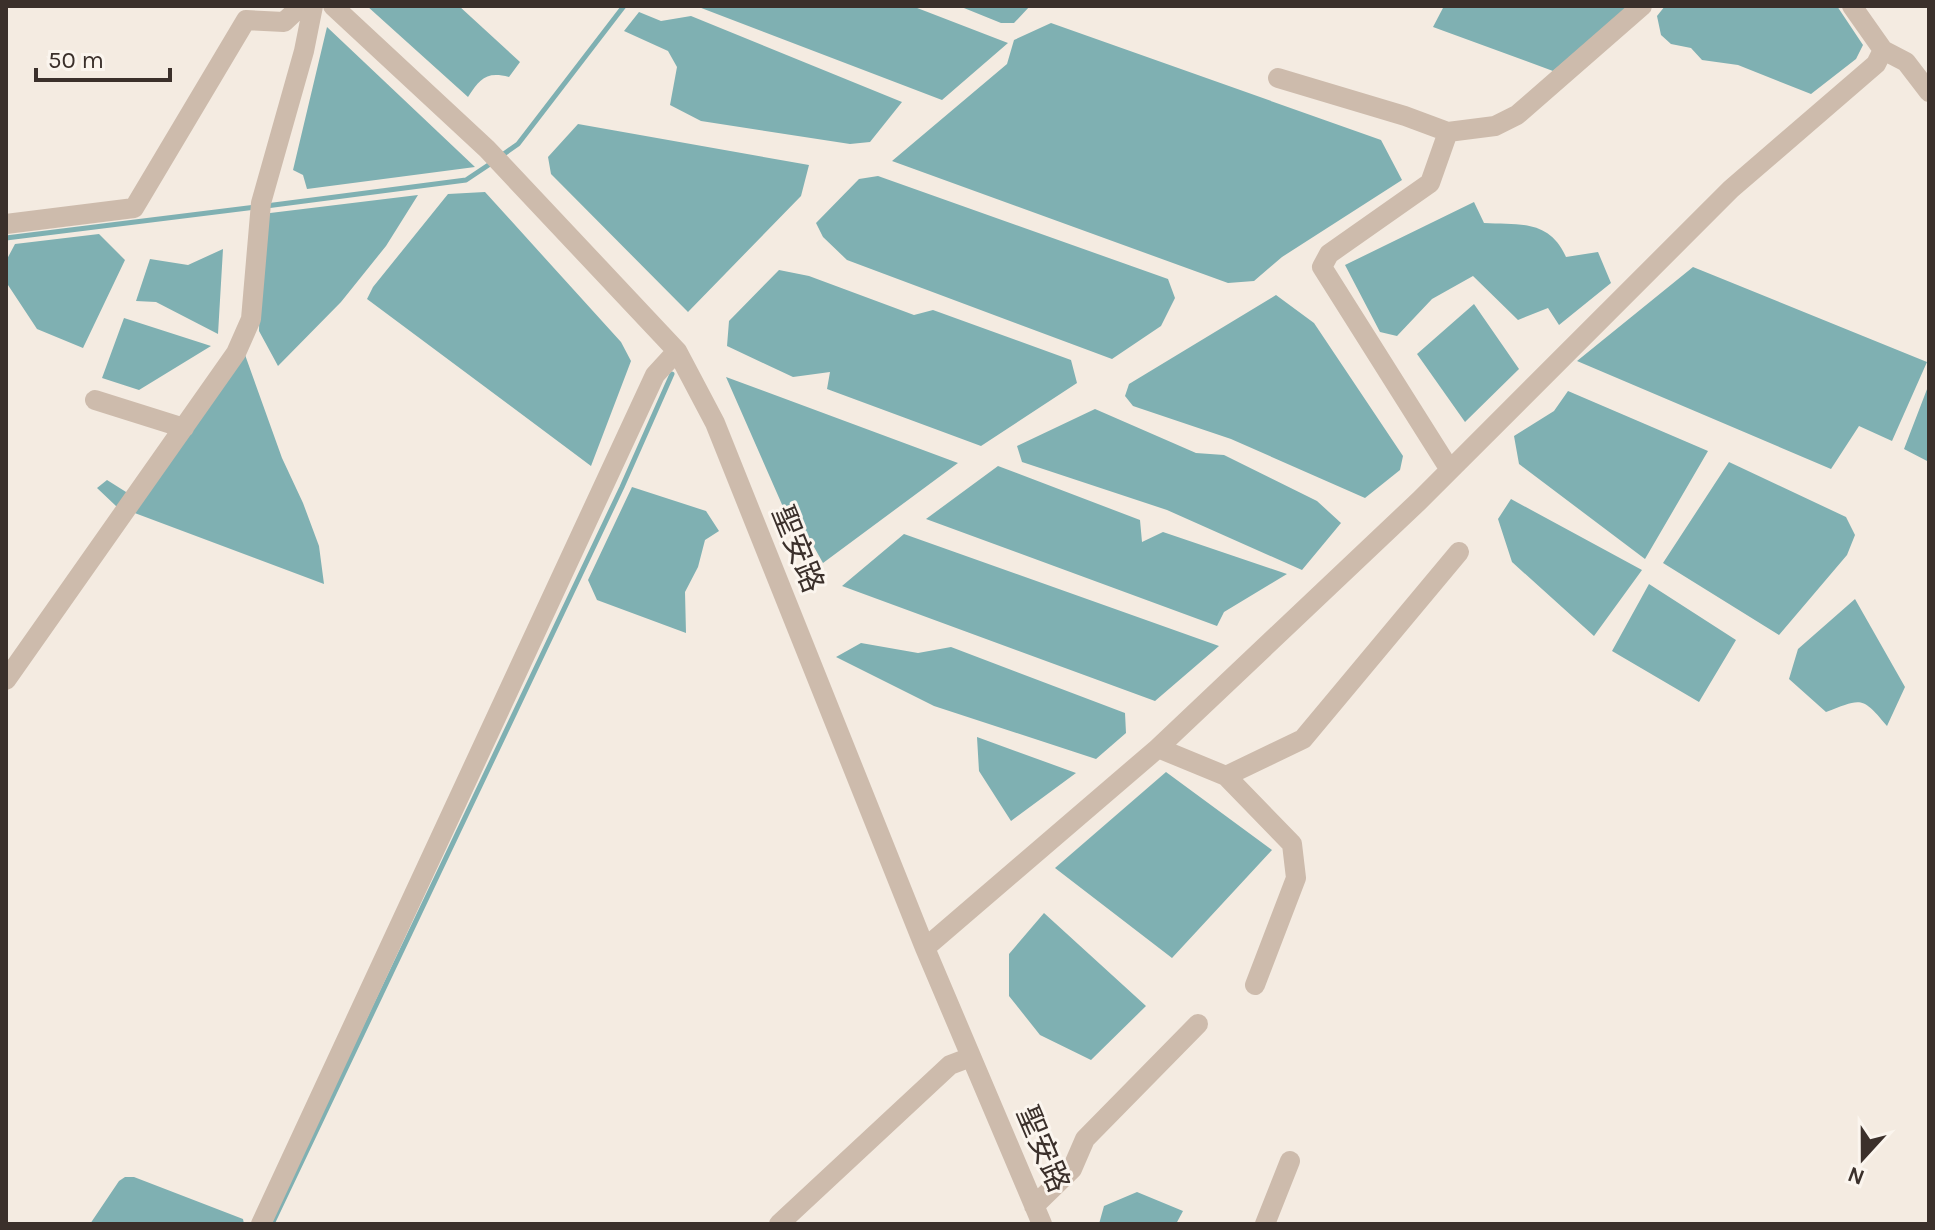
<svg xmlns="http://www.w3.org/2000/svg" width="1935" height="1230" font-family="Karla,'Noto Sans TC',sans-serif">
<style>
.water{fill:#7fb0b2}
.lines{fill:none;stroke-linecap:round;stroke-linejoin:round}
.stream{stroke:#7fb0b2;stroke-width:5}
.minor{stroke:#cdbbac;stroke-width:20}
.labels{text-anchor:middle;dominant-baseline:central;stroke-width:6;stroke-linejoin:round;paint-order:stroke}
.street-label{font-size:30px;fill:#3b302b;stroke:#fbf5ee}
</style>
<rect width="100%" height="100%" fill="#f4ebe1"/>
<!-- water -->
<path class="water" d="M367 6H459L520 62 509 77C486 71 480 79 468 97Z
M696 6H912L1008 43 942 100Z
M959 6H1030L1014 23H1001Z
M1444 6H1630L1553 71 1433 27Z
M1665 6H1837L1863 45 1856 59 1811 94 1738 65 1702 60 1691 48 1671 44 1661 35 1657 16Z
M639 12 661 21 691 16 902 102 870 142 850 144 701 121 670 105 677 67 668 51 624 31Z
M1051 23 1381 140 1402 180 1282 257 1254 281 1228 283 892 161 1007 64 1014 40Z
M327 27 475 167 307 189 303 175 293 170Z
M578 124 809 165 801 196 688 312 551 174 548 157Z
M878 176 1168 279 1175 298 1161 326 1112 359 847 260 823 237 816 223 859 179Z
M485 192 621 342 631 361 591 466 367 299 373 287 448 194Z
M418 195 386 246 341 302 278 366 259 331 262 214Z
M1474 202 1484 223C1519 225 1549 219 1566 257L1598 252 1611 283 1559 325 1548 308 1518 320 1473 276 1432 299 1397 336 1380 332 1345 265Z
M99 234 125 260 83 348 37 329 6 282V261L15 244Z
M223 249 218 334 156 302 136 301 150 259 188 265Z
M1693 267 1927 362 1892 441 1859 426 1831 469 1577 361Z
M779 270 809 276 914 315 933 310 1071 360 1077 383 981 446 827 389 830 372 793 377 727 346 729 321Z
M1276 295 1314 323 1403 456 1400 470 1365 498 1231 439 1133 406 1125 396 1129 384Z
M1474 304 1519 369 1465 422 1417 354Z
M124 318 211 346 139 390 102 378Z
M244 352 282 458 303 503 319 546 324 584 116 506 97 488 107 480 134 497Z
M726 377 958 463 823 563 809 538 791 525Z
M1929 384V462L1904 449Z
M1568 391 1708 451 1645 559 1519 464 1514 436 1554 411Z
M1095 409 1196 453 1224 455 1317 501 1341 523 1302 570 1167 510 1022 462 1017 446Z
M1729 462 1846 517 1855 535 1847 555 1779 635 1663 563Z
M998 466 1140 520 1142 542 1163 532 1287 574 1224 612 1217 626 926 519Z
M632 487 706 511 719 531 705 540 698 567 685 592 686 633 597 600 588 580Z
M1511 499 1642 570 1594 636 1512 562 1498 519Z
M904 534 1219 646 1155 701 842 586Z
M1649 584 1736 640 1699 702 1612 651Z
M1855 599 1905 687 1887 726C1862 696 1862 698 1826 712L1789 679 1798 649Z
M861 643 918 653 951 647 1125 713 1126 733 1096 759 934 706 836 657Z
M977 737 1076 773 1011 821 979 771Z
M1166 772 1272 850 1172 958 1055 868Z
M1044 913 1146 1006 1091 1060 1040 1035 1009 996V954Z
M125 1177H134L243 1219 244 1224H90L119 1181Z
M1137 1192 1183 1211 1176 1224H1099L1104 1206Z"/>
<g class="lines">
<!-- stream -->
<path class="stream" d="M501 156 518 144 624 6
M266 206 466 180 493 162
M6 238 256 207
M272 1224 622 487 672 374"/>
<!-- minor -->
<path class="minor" d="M333 6 487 149 677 351 715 423 925 948 1042 1224
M1883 50 1906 62 1929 92
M1278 78 1405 116 1448 132 1495 126 1517 115 1642 6
M1448 132 1430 183 1329 254 1322 267 1450 470
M6 224 134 208 246 20 284 22 301 6
M95 400 184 428
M6 680 236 353 251 319 261 203 304 51 313 6
M1158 748 1226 776 1292 844 1296 878 1255 985
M1226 776 1303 739 1459 552
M925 948 1158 748 1419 501 1731 189 1876 64 1883 50 1852 6
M1034 1206 1072 1169 1085 1139 1198 1024
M261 1224 655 375 677 351
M779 1224 950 1065 971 1057
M1265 1224 1290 1161"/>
</g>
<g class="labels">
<!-- street labels -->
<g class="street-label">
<text transform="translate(798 549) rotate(68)">聖安路</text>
<text transform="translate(1043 1149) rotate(67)">聖安路</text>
</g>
</g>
<!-- border -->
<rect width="1935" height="1230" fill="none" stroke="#3b302b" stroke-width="16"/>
<!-- north arrow -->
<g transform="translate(1863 1158) rotate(201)" stroke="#fbf5ee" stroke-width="6" paint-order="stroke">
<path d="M0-6L14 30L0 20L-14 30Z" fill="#3b302b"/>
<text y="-12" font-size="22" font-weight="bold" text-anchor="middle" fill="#3b302b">N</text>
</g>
<!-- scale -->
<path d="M36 68v12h134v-12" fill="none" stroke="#3b302b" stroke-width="4"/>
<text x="48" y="68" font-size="24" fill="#3b302b" stroke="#fbf5ee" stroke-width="6" paint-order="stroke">50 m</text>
</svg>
